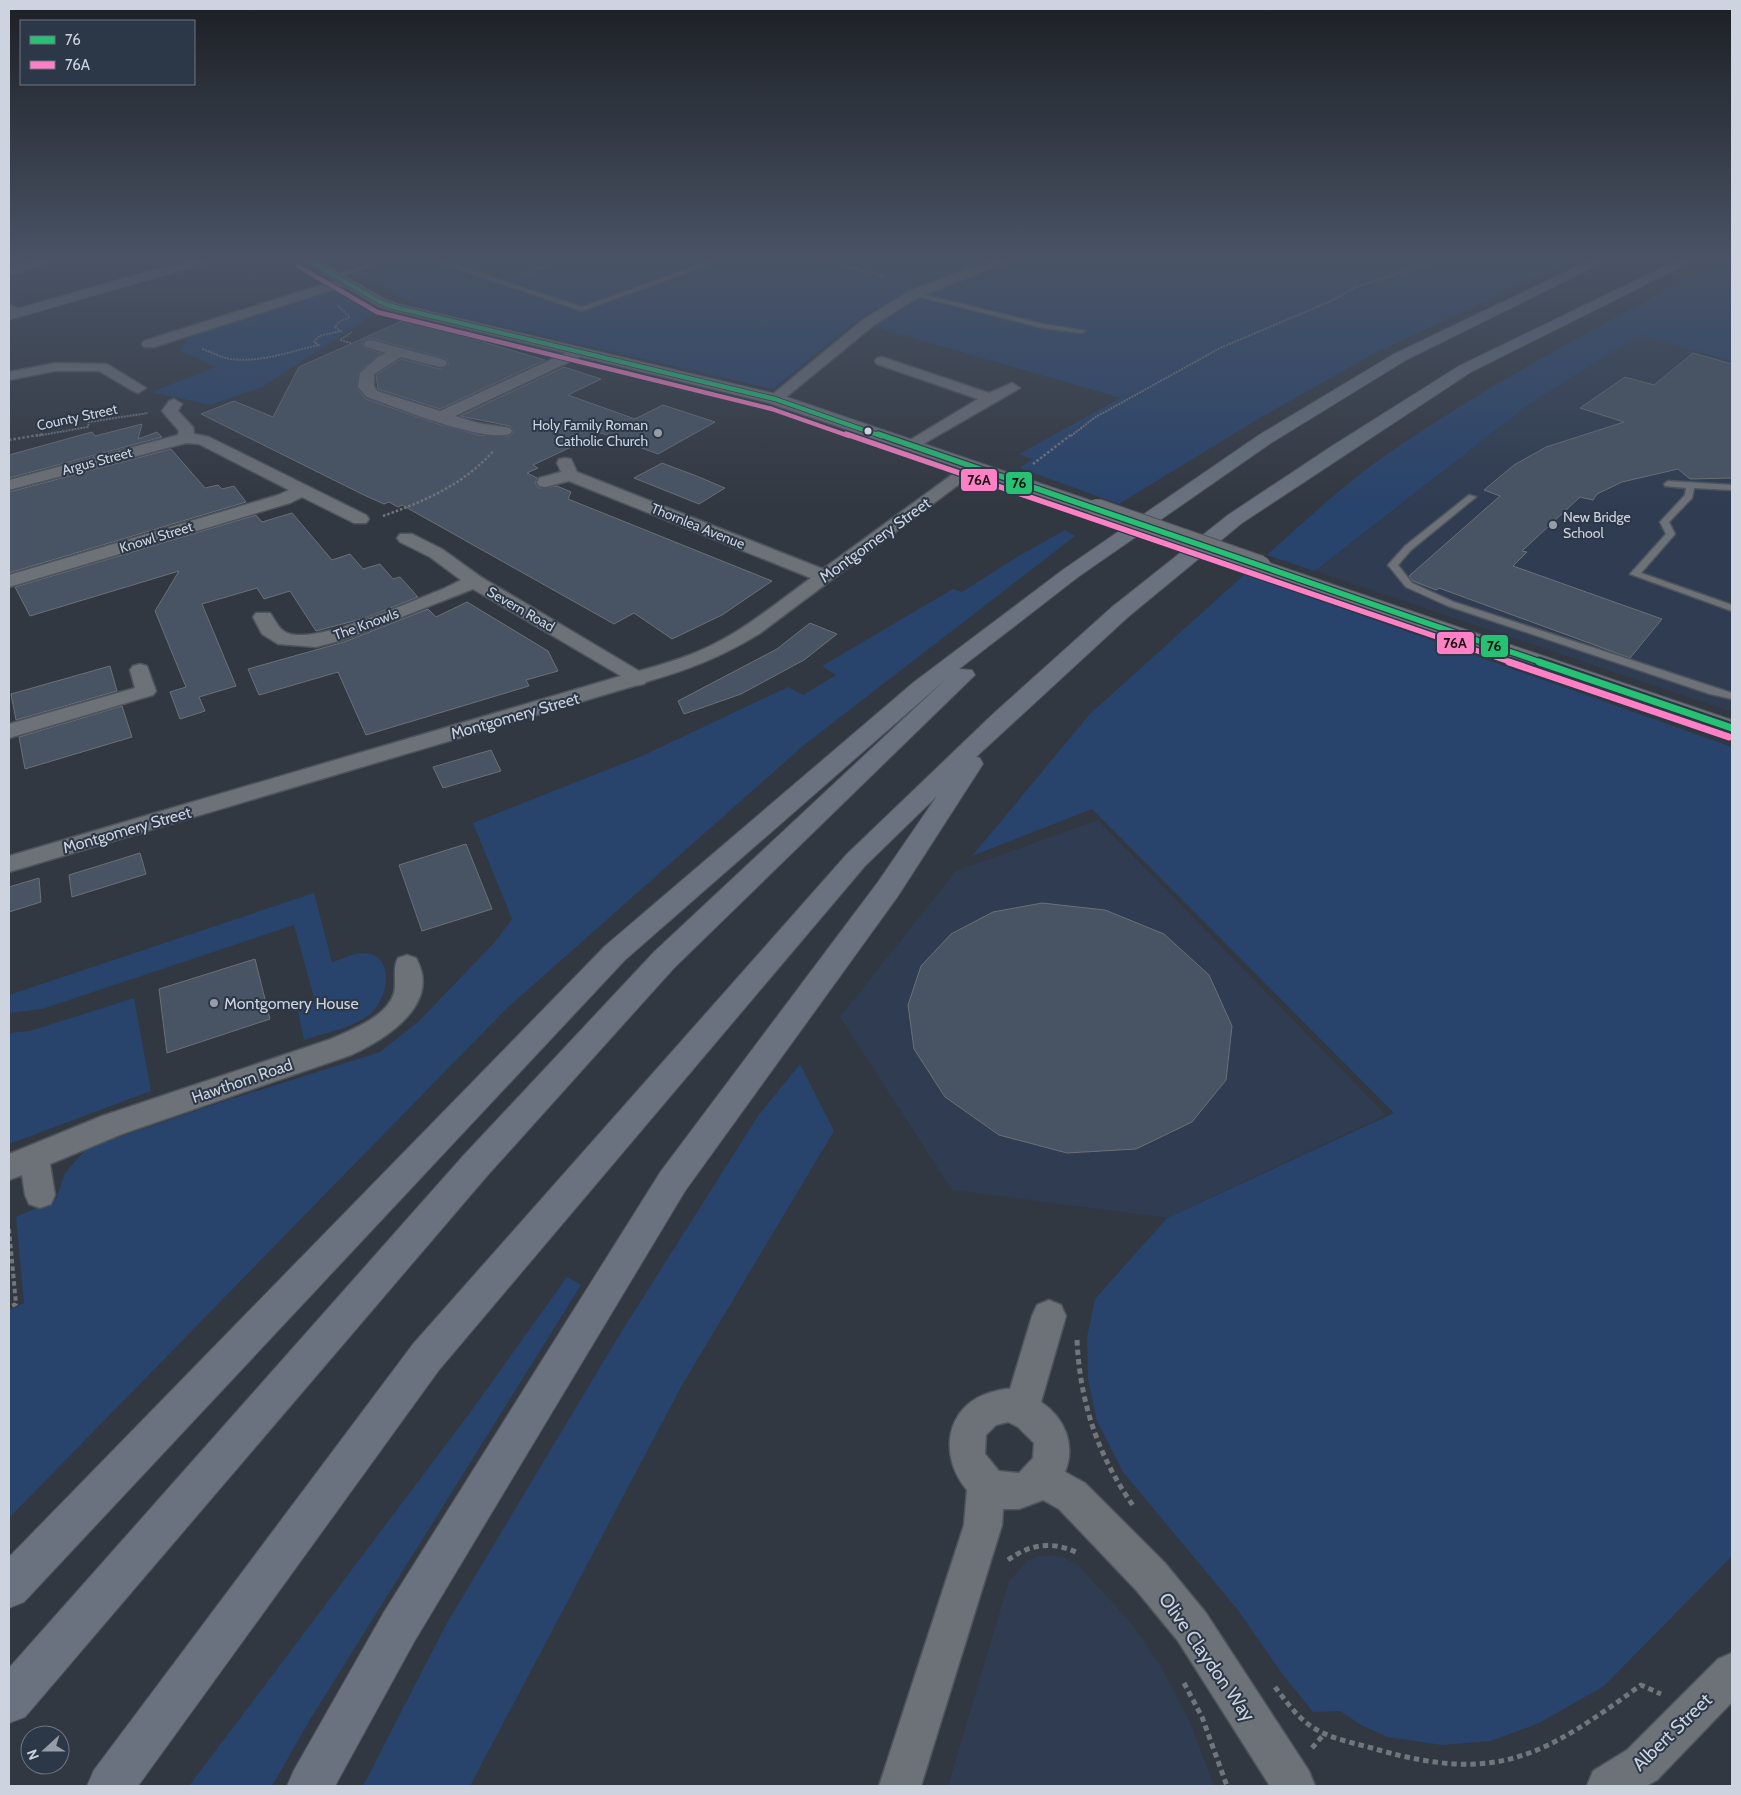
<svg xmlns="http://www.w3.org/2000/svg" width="1741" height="1795" font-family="Cabin,sans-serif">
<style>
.built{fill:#2f3c51}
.green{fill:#28436c}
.building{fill:#485364;stroke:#6b7077}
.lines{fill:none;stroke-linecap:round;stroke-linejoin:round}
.service-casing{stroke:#4e545c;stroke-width:3}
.minor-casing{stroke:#4e545c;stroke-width:3}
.tertiary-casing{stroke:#4e545c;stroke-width:2}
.motorway-casing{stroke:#4e545c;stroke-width:2}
.path-far3{stroke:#71757c;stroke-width:2;stroke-dasharray:2 1;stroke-linecap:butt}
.path-far2{stroke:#71757c;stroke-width:2.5;stroke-dasharray:2.5 2;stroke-linecap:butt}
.path-far1{stroke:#71757c;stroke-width:4;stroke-dasharray:4.5 3;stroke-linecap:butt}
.path{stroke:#71757c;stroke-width:5;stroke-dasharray:5.5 4;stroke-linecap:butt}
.service{fill:#6d7178;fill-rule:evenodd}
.minor{fill:#6d7178;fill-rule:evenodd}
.tertiary{fill:#6d7178;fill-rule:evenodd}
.motorway{fill:#69727e;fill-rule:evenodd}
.tertiary-bridge-casing{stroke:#4e545c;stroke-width:22;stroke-linecap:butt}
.tertiary-bridge{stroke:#6d7178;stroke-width:20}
.bus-1-far2-casing{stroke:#2c3747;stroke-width:6}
.bus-1-far1-casing{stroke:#2c3747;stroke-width:8}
.bus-1-casing{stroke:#2c3747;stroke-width:11}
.bus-2-far2-casing{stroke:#2c3747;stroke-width:6}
.bus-2-far1-casing{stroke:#2c3747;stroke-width:8}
.bus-2-casing{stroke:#2c3747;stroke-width:11}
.bus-1-far2{stroke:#26c172;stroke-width:4.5}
.bus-1-far1{stroke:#26c172;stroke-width:5.5}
.bus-1{stroke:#26c172;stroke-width:7}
.bus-2-far2{stroke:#ff80c5;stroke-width:4.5}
.bus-2-far1{stroke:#ff80c5;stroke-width:5.5}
.bus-2{stroke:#ff80c5;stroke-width:7}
.bus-dot{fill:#cdd4df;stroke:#2c3747;stroke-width:2}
.poi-dot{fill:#979da8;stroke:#2c3747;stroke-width:2}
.labels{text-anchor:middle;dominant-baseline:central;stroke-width:4;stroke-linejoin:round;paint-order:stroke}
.far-street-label{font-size:14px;fill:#cdd4df;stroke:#2c3747}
.far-poi-label{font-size:14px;fill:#cdd4df;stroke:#2c3747;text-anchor:end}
.street-label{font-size:16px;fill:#cdd4df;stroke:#2c3747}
.poi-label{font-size:16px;fill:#cdd4df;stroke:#2c3747;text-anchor:start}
.near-street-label{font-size:19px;fill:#cdd4df;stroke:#2c3747}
.line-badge{stroke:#2c3747;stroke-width:2}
.pale-badge-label{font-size:14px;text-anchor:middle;font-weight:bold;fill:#111}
</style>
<rect width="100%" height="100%" fill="#323841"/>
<!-- built -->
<path class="built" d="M1732 282V712L1315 571 1529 404 1640 335Z
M1098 820 1386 1115 1167 1218 952 1190 840 1017 956 871Z
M1052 1555 1066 1558 1079 1566 1131 1623 1160 1665 1190 1722 1214 1786H948L1009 1581 1027 1561 1037 1556Z"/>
<!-- green -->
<path class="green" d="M323 257H999L909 293 864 315 773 389 420 307 359 276 361 273 389 263 373 257 350 265H340Z
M1021 257H1580L1373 354 1253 422 1119 504 1020 468 1032 459 1019 454 1121 398 872 326 913 298Z
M1727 257H1732V361L1640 335 1529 404 1315 571 1267 555C1305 521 1342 486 1383 457 1492 381 1611 320 1727 257Z
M324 291H339L377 312 262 387 211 405 152 392 215 367 179 350 192 334Z
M1065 530 1075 536 804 745 506 1009 9 1518V1310L24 1303 16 1217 56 1199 65 1173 87 1148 216 1104 380 1052 419 1021 494 943 512 919 473 823 642 756 788 687 803 695 836 675 822 666 953 589 962 592 1017 557Z
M1245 574 1732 747V1556L1604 1686 1539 1723 1491 1741 1442 1745 1388 1737 1361 1725 1340 1711 1313 1712 1281 1672 1237 1609 1123 1472 1097 1421 1088 1380 1087 1337 1095 1299 1167 1218 1394 1113 1092 809 972 856 1090 714Z
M314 893 332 962C341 960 353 953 362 953 397 953 389 1000 369 1015 352 1028 325 1033 304 1040L297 1007 315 1001 294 925 42 1009 9 1013V995Z
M134 998 151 1091 9 1144V1033L30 1031Z
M800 1064 834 1131 681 1387 470 1786H363L447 1623 620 1334 758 1116Z
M567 1277 581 1285 311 1718 272 1786H189L469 1414Z"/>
<!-- building -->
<path class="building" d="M402 321 486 340 483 342 545 360 440 409 378 389 376 375 401 359 440 369 449 364 447 359 371 338 364 340 362 343 364 348 381 353 359 372 357 388 366 399 438 424 479 435 510 436 514 432 510 426 460 416 564 367 601 379 568 395 635 419 663 405 715 422 658 454 601 433 533 465 538 468 527 473 537 478 535 483 539 488 557 486 571 492 568 499 772 581 722 615 672 639 634 613 614 624 402 505 398 507 389 502 384 504 366 496 201 414 234 401 273 417 299 367Z
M1693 353 1732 364V478L1690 479 1678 469 1622 482 1597 494 1593 500 1580 497 1522 551 1527 552 1513 566 1662 619 1630 658 1439 588 1436 590 1413 581 1409 576 1500 496 1484 490 1514 465 1546 447 1624 422 1580 408 1625 377 1654 385Z
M142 424 138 439 157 432 162 437 9 478V455L92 432 95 436Z
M171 449 205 488 218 485 222 489 234 486 246 502 9 573V492Z
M662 463 694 475 725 488 699 504 634 478Z
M292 513 332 560 350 554 363 569 380 564 393 579 400 577 418 597 365 618 316 631 290 591 264 599 257 588 202 604 236 686 199 697 205 711 180 719 170 692 186 687 155 611 179 571 30 616 15 587 256 515 262 522Z
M467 602 548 651 558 671 526 680 529 686 366 735 338 672 259 695 248 669 344 642 428 609 436 617Z
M810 623 837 634 804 660 741 694 684 714 678 701 777 649Z
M110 666 117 691 16 720 11 694Z
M122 706 132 737 25 769 19 737Z
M491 750 501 771 443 788 433 767Z
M466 844 492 909 422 931 399 865Z
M140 853 146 874 72 897 69 875Z
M39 878 41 902 9 912V887Z
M1042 903 1105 910 1164 934 1209 975 1232 1026 1226 1080 1192 1122 1136 1149 1067 1153 999 1135 945 1097 914 1049 908 1005 921 966 951 934 993 912Z
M255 959 270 1019 167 1053 159 989Z"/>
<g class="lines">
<defs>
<path id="service" d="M392 257H401L338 277 333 276Z
M422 257H430L582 307 721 257H729L582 311Z
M914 292 1043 324 1085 331 1082 333 1043 328 912 295V293Z
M1668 481 1732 485V490L1694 488 1692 498 1669 522 1675 534 1641 573 1732 605V611L1630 574 1666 534 1660 522 1685 495 1686 488 1665 486 1664 484Z
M1469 495 1476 497 1411 550 1398 565 1412 583 1454 602 1732 693V699L1710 694 1448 606 1406 587 1388 565 1405 546Z"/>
<path id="minor" d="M41 257H59L57 260 9 275V267Z
M998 257H1015L1013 260 919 297 874 325 780 402 775 404 767 399 864 319 909 291Z
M346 277 353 281 351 284 154 347H144L142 344 144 341Z
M9 304 26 313 19 317 9 313Z
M371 340 445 360 447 363 445 366 440 367 401 357 374 374V386L377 391 440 411 574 349H584L586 352 584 355 455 416 478 423 510 428 512 431 510 434C479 442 399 408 367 397L358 387 360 373 378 357 386 353 366 347 364 344 366 341Z
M882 357 989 393 1012 383 1020 388 911 451 903 446 905 443 978 399 877 364 875 361 877 358Z
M55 363 107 364 146 388 138 393 133 391 99 371H55L9 380V372Z
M174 399 182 404 178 411 193 427 194 434 209 437 366 515 369 519 366 523H354L302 497 290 503 9 587V575L278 495 289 490 199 444 186 443 9 490V480L178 435 179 431 162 411 169 401Z
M565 458 571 459 577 472 823 569 968 463H980L982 467 759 634C719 658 690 669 646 682L644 684 634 686 9 872V856L621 676 473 589 343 640 316 647 278 644 262 634 253 617 256 613H270C276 621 279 631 290 634 322 642 409 602 443 589L461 580 430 557 400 542 397 538 400 534H412L442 549 481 577 639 671C664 664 688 657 712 645 747 628 779 601 811 578L569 481 545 487 539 486 537 482 539 478 561 472 557 463 559 459Z
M140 664 147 666 156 691 153 695 9 738V724L135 688 130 670 133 666Z
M407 955 416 958C442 1004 386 1039 351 1055L122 1134 50 1164 55 1195 51 1204 40 1208 29 1204 25 1195 22 1175 9 1180V1154L102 1116 331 1039C351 1030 387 1017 394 993 397 981 392 969 398 958Z
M1049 1300 1061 1305 1066 1316 1041 1402C1065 1418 1076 1445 1065 1472L1085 1483 1165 1563 1206 1613 1309 1771 1315 1786H1270L1178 1641 1137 1591 1059 1509 1043 1500 1019 1509H1003L1002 1525 921 1786H879L964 1525 967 1490C938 1456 945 1405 992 1392 998 1391 1004 1388 1010 1389L1032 1316 1037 1305ZM1008 1422 1018 1427 1034 1443 1033 1458 1019 1473 999 1471 985 1454 986 1435 996 1425Z
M1732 1653V1702L1657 1780 1646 1786H1587L1593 1771 1627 1750 1718 1659Z"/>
<path id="tertiary" d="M198 257H219L217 260 9 320V311Z
M296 257H312L387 300 399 304 781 395 1104 505 1107 509 1104 513H1090L769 403 389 310 377 306Z
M1261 560 1732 720V735L1254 570 1251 566 1254 562Z"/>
<path id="motorway" d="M1597 257H1614L1406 360 1271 443 1078 577 959 669 972 670 975 675 674 968 487 1176 25 1717 9 1723V1668L463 1156 654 952 945 680 625 960 24 1602 9 1608V1557L605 946 914 682 1064 569 1259 435 1394 354Z
M1684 257H1701L1471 372 1242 523 1128 617 976 757 980 758 983 764 898 896 685 1191 414 1642 335 1786H287L294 1770 384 1612 661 1171 878 882 937 796 865 866 439 1370 138 1786H87L94 1770 413 1344 847 854 993 714 1112 607 1228 515 1332 446 1459 366Z"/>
</defs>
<!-- service casing -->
<use href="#service" class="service-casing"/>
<!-- minor casing -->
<use href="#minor" class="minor-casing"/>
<!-- tertiary casing -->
<use href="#tertiary" class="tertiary-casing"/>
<!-- motorway casing -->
<use href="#motorway" class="motorway-casing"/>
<!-- path-far3 -->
<path class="path-far3" d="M813 257 884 277
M1413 257V268
M527 273 570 257
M351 343 340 340 352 332
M202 349C212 352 221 358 231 359 261 363 291 351 319 345L314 342 319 336 341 331 335 327 339 322 350 317 336 304
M36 436 88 427 89 422 148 413
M1071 436 1094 418 1220 348 1331 301 1356 287 1449 257"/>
<!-- path-far2 -->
<path class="path-far2" d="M9 440 44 434
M1033 464 1072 434
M383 516C425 501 465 484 494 450"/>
<!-- path-far1 -->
<path class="path-far1" d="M9 1229 16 1304 9 1307"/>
<!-- path -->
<path class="path" d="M1077 1340C1080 1403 1098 1456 1134 1507
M1008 1560C1030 1544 1051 1541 1076 1552
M1184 1683 1202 1717 1227 1786
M1275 1687C1285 1700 1295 1714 1308 1724 1327 1739 1356 1743 1379 1750 1499 1784 1545 1755 1641 1685L1661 1694
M1312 1748 1325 1733"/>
<!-- service -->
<use href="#service" class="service"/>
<!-- minor -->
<use href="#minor" class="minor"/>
<!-- tertiary -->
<use href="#tertiary" class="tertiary"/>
<!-- motorway -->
<use href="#motorway" class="motorway"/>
<defs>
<path id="tertiary-bridge" d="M1097 509 1261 566"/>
</defs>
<!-- tertiary-bridge casing -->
<use href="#tertiary-bridge" class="tertiary-bridge-casing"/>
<!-- tertiary-bridge -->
<use href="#tertiary-bridge" class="tertiary-bridge"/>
<defs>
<path id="bus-1-far2" d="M303 257 382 303 394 307 775 399 881 436"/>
<path id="bus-1-far1" d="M878 434 1543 663"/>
<path id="bus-1" d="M1539 662 1732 728"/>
<path id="bus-2-far2" d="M298 266 377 312 772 409 849 436"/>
<path id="bus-2-far1" d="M846 434 1513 663"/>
<path id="bus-2" d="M1509 662 1729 737"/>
</defs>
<!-- bus-1-far2 casing -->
<use href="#bus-1-far2" class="bus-1-far2-casing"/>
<!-- bus-1-far1 casing -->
<use href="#bus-1-far1" class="bus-1-far1-casing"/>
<!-- bus-1 casing -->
<use href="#bus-1" class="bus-1-casing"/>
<!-- bus-2-far2 casing -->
<use href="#bus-2-far2" class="bus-2-far2-casing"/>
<!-- bus-2-far1 casing -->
<use href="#bus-2-far1" class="bus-2-far1-casing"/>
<!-- bus-2 casing -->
<use href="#bus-2" class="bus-2-casing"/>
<!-- bus-1-far2 -->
<use href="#bus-1-far2" class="bus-1-far2"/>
<!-- bus-1-far1 -->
<use href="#bus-1-far1" class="bus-1-far1"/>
<!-- bus-1 -->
<use href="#bus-1" class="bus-1"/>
<!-- bus-2-far2 -->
<use href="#bus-2-far2" class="bus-2-far2"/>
<!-- bus-2-far1 -->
<use href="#bus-2-far1" class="bus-2-far1"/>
<!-- bus-2 -->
<use href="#bus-2" class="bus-2"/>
</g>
<!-- sky -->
<linearGradient id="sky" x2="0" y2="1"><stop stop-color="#1c1f24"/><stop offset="0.51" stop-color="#495365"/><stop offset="1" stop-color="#495365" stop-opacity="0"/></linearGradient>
<rect width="1741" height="508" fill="url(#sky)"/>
<!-- markers -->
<circle class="bus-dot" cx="868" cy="431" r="4.5"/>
<g class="poi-dot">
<circle cx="658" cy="433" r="5"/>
<circle cx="1553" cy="525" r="5"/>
<circle cx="214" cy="1003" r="5"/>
</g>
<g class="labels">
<!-- far-street labels -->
<g class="far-street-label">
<text transform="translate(77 417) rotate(-12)">County Street</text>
<text transform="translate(97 461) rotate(-15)">Argus Street</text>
<text transform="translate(698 526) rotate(22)">Thornlea Avenue</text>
<text transform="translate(156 537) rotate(-17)">Knowl Street</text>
<text transform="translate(521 609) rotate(30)">Severn Road</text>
<text transform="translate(366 624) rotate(-20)">The Knowls</text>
</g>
<!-- far-poi labels -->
<g class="far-poi-label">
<text x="648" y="425">Holy Family Roman<tspan x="648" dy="16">Catholic Church</tspan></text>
<text x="1563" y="517" text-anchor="start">New Bridge<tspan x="1563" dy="16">School</tspan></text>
</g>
<!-- street labels -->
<g class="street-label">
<text transform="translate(875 540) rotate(-36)">Montgomery Street</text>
<text transform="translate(515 716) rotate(-16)">Montgomery Street</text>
<text transform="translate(127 830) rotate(-16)">Montgomery Street</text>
<text transform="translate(242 1081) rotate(-19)">Hawthorn Road</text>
</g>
<!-- poi labels -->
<g class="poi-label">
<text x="224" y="1003">Montgomery House</text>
</g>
<!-- near-street labels -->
<g class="near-street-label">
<text transform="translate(1207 1657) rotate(55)">Olive Claydon Way</text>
<text transform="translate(1672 1732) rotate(-44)">Albert Street</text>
</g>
</g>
<g class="line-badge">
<rect x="960" y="468" width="38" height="24" rx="5" fill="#ff80c5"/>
<rect x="1005" y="471" width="28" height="24" rx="5" fill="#26c172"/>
<rect x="1436" y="631" width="39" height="24" rx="5" fill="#ff80c5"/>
<rect x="1480" y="634" width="29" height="24" rx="5" fill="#26c172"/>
</g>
<g class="pale-badge-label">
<text x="979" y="485">76A</text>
<text x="1019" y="488">76</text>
<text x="1455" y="648">76A</text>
<text x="1494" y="651">76</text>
</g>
<!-- border -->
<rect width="1741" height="1795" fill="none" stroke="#cdd4df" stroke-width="20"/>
<!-- legend -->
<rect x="20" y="20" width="175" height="65" fill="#2c3747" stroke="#6c7684"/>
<rect x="30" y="36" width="25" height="8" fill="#26c172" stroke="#6c7684"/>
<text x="65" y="45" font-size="15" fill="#cdd4df">76</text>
<rect x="30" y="61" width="25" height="8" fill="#ff80c5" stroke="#6c7684"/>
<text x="65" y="70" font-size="15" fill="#cdd4df">76A</text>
<!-- north arrow -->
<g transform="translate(45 1750) rotate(249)"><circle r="24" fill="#2c3747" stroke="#6c7684"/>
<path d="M0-4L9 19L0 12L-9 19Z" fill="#979da8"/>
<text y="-8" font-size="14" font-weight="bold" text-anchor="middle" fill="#cdd4df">N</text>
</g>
</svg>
